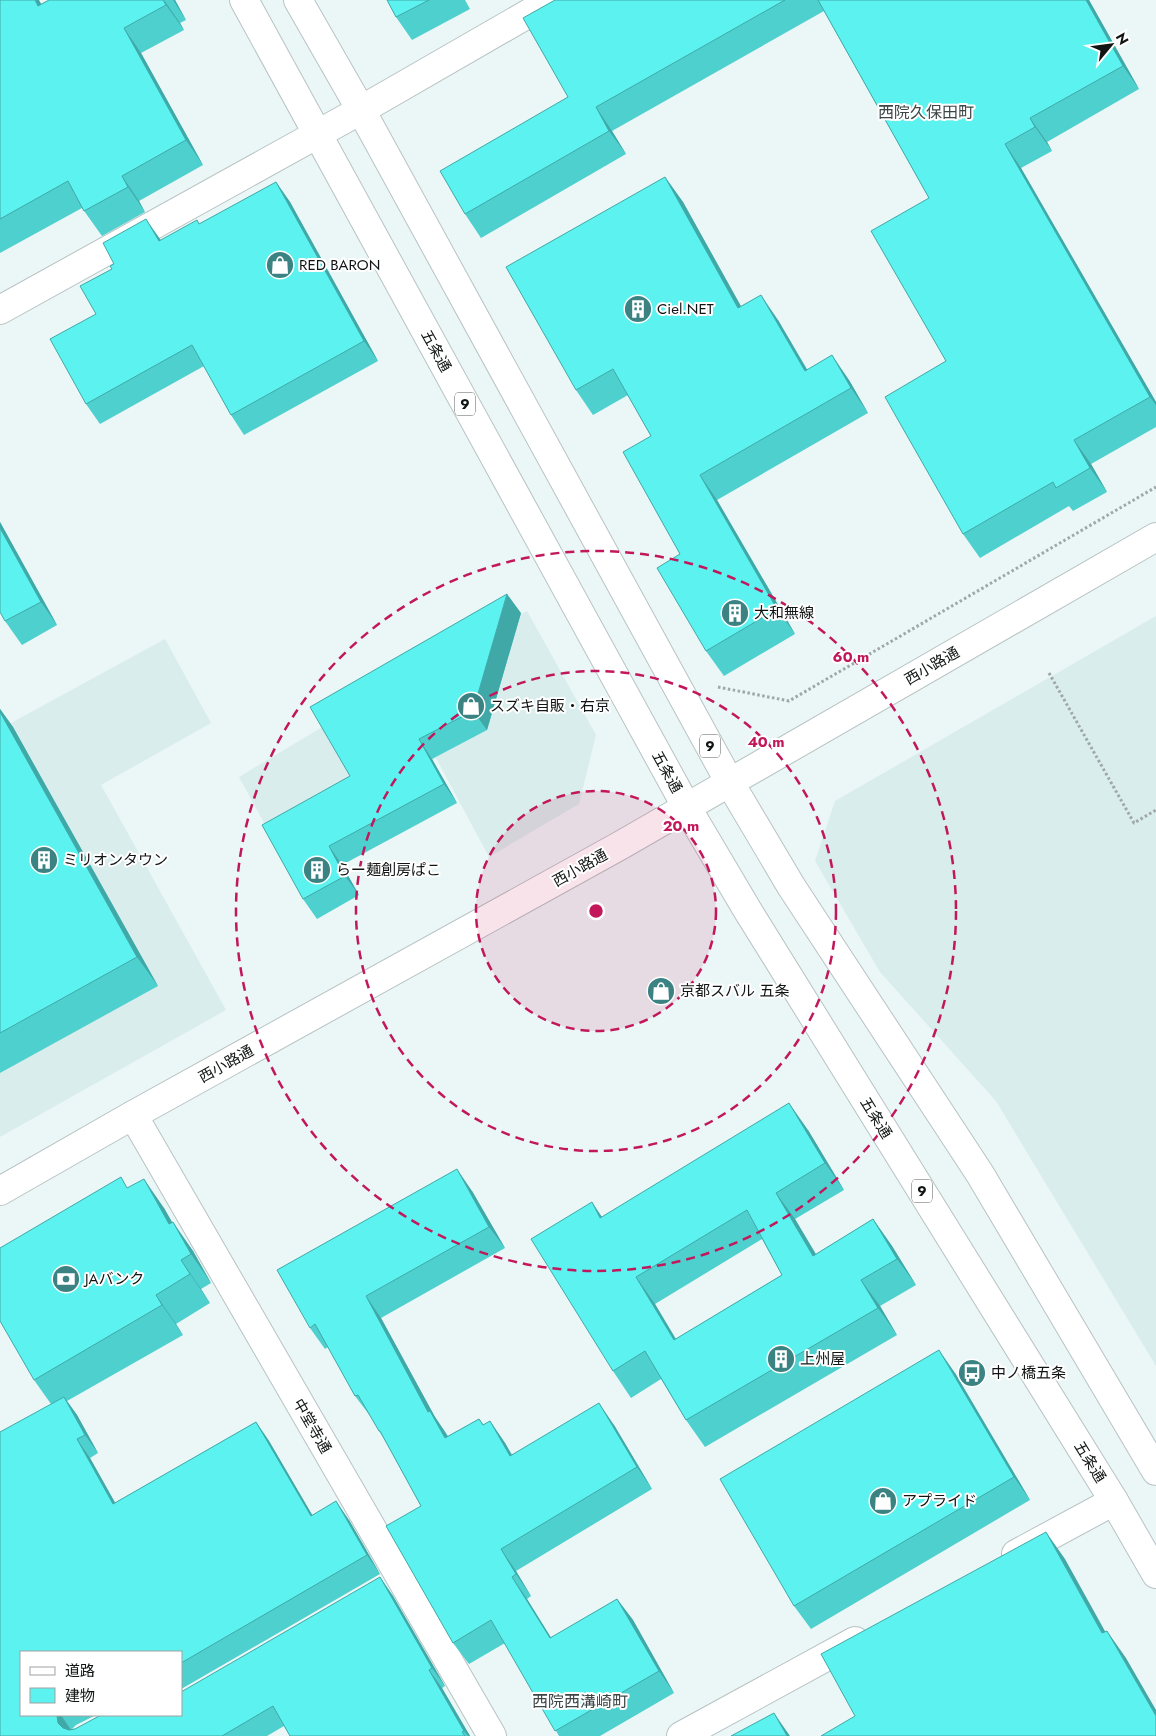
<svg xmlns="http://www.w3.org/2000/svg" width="1156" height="1736" font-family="Jost,'Noto Sans JP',sans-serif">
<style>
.built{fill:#d8edec}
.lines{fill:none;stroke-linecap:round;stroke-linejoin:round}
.street-casing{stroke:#b8c3c3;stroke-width:30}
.secondary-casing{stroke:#b8c3c3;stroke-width:30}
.highway-casing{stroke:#b8c3c3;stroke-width:30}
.path{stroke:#9fa7a7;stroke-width:3;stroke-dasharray:2.5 2.5;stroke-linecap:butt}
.street{stroke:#fff;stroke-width:28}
.secondary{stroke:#fff;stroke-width:28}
.highway{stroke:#fff;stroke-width:28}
.wall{fill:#4ed0ce;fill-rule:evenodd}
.shaded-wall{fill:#40a9a8}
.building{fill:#5bf2f0;stroke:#40a9a8;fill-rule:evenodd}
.ring{fill:none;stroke:#c2185b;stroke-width:2.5;stroke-dasharray:9 6}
.labels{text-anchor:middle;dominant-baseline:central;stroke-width:4;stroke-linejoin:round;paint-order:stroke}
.shield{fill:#fff;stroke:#585a5a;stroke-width:1}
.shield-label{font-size:14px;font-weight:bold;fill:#111414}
.poi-label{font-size:15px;fill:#111414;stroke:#fff;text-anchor:start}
.street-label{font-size:15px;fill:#111414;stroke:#fff}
.neighbourhood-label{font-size:16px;fill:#3d4646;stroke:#fff}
.centre{fill:#c2185b;stroke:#fff;stroke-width:2.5}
.ring-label{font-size:15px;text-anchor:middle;font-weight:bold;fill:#c2185b;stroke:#fff;stroke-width:4;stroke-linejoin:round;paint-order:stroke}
</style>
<rect width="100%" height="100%" fill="#ebf6f6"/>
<!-- built -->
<path class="built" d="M527 611 596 735 579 804 489 857 436 758 369 796 274 841 239 777 324 726Z
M1156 616V1366L996 1101 880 972 815 861 835 801Z
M165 639 211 723 101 785 226 1010 0 1137V729Z"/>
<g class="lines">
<defs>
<path id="street" d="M361 110 552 0
M133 1115 492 1736
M1016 1554 1114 1501
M681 1736 855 1641"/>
<path id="secondary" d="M0 310 361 110
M0 1191 133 1115 621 845 1156 537"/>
<path id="highway" d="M244 0 687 808 748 911 1114 1501 1156 1574
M298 0 361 110 730 783 791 886 980 1174 1156 1471"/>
</defs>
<!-- street casing -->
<use href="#street" class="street-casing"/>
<!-- secondary casing -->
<use href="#secondary" class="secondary-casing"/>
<!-- highway casing -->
<use href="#highway" class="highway-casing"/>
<!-- path -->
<path class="path" d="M1049 673 1134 823 1156 810
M718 687 789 701 1156 487"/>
<!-- street -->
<use href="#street" class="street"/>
<!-- secondary -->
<use href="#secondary" class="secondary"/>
<!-- highway -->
<use href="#highway" class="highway"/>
</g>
<!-- wall -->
<path class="wall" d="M0 0 41 4 49 0H175L186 20 180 23 184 30 141 53 203 165 139 201 145 212 102 236 82 208 0 253Z
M387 0H465L470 9 412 40 396 17Z
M555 0H1089L1139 89 1047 142 1052 151 1021 168 1156 402V427L1091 464 1107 492 1073 511 1069 506 980 558 963 534 929 198 824 11 612 131 626 154 481 238 465 214 568 97Z
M665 177 683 202 741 307 778 320 807 369 849 380 868 413 717 500 795 634 724 676 706 651 680 554 651 436 628 395 593 415 576 390Z
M276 182 290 202 378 361 244 435 231 415 204 366 100 424 86 404 96 314 112 269 161 240 200 224Z
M0 522 57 625 22 645 5 621Z
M521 613 487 730 432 759 457 803 342 865 359 895 317 919 303 899 350 776Z
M0 709 13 727 158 986 0 1073Z
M808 1130 844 1190 795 1219 816 1254 873 1219 892 1246 916 1285 880 1306 897 1335 705 1447 686 1420 661 1379 631 1398 613 1371 602 1217ZM762 1239 782 1275 676 1339 655 1304Z
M128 1187 164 1208 172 1222 193 1251 211 1283 201 1289 210 1303 176 1324 183 1335 67 1401 77 1415 98 1453 90 1458 115 1503 256 1422 269 1441 312 1515 349 1520 380 1574 183 1688 181 1689V1652L21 1715H96L76 1725 72 1729 181 1715 380 1577 393 1596 445 1686 442 1688 470 1736H290L284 1726 267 1736H0L51 1404 34 1380Z
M472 1191 505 1248 381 1318 435 1417 448 1436 479 1419 484 1425 490 1421 505 1443 512 1455 614 1425 652 1489 516 1571 531 1596 527 1599 551 1638 617 1599 633 1620 674 1693 600 1736H559L505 1643 469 1664 453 1643 421 1506 386 1442 379 1431 371 1417 355 1396 328 1347 325 1349 310 1328Z
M955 1373 1030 1500 811 1629 794 1606Z"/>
<!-- shaded-wall -->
<path class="shaded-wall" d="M35 0H39L56 31 38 6Z
M164 0 180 23 184 30 166 5Z
M173 0H175L186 20Z
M1086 0H1089L1139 89 1123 66Z
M124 28 141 53 203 165 186 140Z
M596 107 612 131 626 154 609 131Z
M1030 118 1047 142 1052 151 1035 127Z
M1005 144 1021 168 1156 402V405L1150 397Z
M122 176 139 201 145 212 128 187Z
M665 177 683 202 756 333 738 308Z
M276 182 290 202 378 361 364 341Z
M146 219 160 239 173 261 159 241Z
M761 295 778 320 822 396 805 371Z
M832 355 849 380 868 413 851 388Z
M1074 440 1091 464 1107 492 1090 468Z
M700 475 717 500 795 634 777 609Z
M0 522 57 625 41 602 0 528Z
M507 594 521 613 487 730 473 711Z
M0 709 13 727 158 986 137 957 0 712Z
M419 739 432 759 457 803 444 784Z
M329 846 342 865 359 895 345 876Z
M789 1103 808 1130 844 1190 825 1163Z
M457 1169 472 1191 505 1248 489 1227Z
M144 1179 164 1208 190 1254 169 1224Z
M776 1193 795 1219 832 1282 813 1256Z
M592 1202 610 1229 600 1218Z
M873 1219 892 1246 916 1285 897 1259Z
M173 1222 193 1251 211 1283 191 1254Z
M181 1260 201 1289 210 1303 190 1274Z
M636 1277 655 1304 692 1367 674 1340Z
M861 1280 880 1306 897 1335 878 1308Z
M156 1295 176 1324 183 1335 162 1305Z
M366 1296 381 1318 435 1417 445 1432 460 1459 428 1412Z
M939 1350 955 1373 1030 1500 1014 1477Z
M64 1397 77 1415 98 1453 85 1435Z
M599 1403 614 1425 652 1489 637 1467Z
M490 1421 505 1443 525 1478 510 1456Z
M256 1422 269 1441 324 1535 311 1516Z
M77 1439 90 1458 126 1522 113 1504Z
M336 1501 349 1520 380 1574 367 1555Z
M1046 1532 1065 1559 1121 1660 1102 1633Z
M501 1549 516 1571 531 1596 516 1574Z
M380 1577 393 1596 445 1686 432 1668Z
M512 1577 527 1599 565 1660 550 1638Z
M617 1599 633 1620 674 1693 659 1671Z
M1107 1631 1126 1658 1156 1710V1716Z
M429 1670 442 1688 470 1736H468L464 1731Z
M774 1713 790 1736H787Z
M57 1715H61L71 1730 70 1735 58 1723 57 1716Z"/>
<!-- building -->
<path class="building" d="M0 0H35L38 6 49 0H163L166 5 124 28 186 140 122 176 128 187 84 211 68 181 0 219Z
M387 0H429L396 17Z
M555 0H785L596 107 609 131 465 214 440 171 568 97 523 18Z
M818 0H1086L1123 66 1030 118 1035 127 1005 144 1150 397 1074 440 1090 468 1056 488 1053 482 963 534 885 397 946 361 871 231 929 198Z
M665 177 738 308 761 295 805 371 832 355 851 388 700 475 777 609 706 651 657 568 680 554 623 452 651 436 613 369 576 390 506 267Z
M276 182 364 341 231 415 192 345 86 404 50 339 96 314 80 286 112 269 110 266 114 264 103 243 146 219 159 241 197 220 199 224Z
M0 528 41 602 5 621 0 612Z
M507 594 473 711 419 739 444 784 329 846 345 876 303 899 262 825 350 776 310 707Z
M0 712 137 957 0 1033Z
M789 1103 825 1163 776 1193 813 1256 873 1219 897 1259 861 1280 878 1308 686 1420 645 1351 613 1371 531 1239 592 1202 600 1218ZM747 1210 782 1275 674 1340 636 1277Z
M457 1169 489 1227 366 1296 428 1412 430 1411 445 1438 479 1419 483 1425 490 1421 510 1456 599 1403 637 1467 501 1549 516 1574 512 1577 550 1638 617 1599 659 1671 555 1731 491 1620 453 1643 386 1526 421 1506 380 1431H379L358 1395 355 1396 315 1324 310 1328 277 1270Z
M121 1177 127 1188 144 1179 169 1224 173 1222 191 1254 181 1260 190 1274 156 1295 162 1305 34 1380 0 1321V1248Z
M939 1350 1014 1477 794 1606 720 1479Z
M64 1397 85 1435 77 1439 113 1504 256 1422 311 1516 336 1501 367 1555 181 1663V1652H21V1715H57V1716L58 1723 63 1728 69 1730 75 1729 101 1715H181V1692L380 1577 432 1668 429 1670 464 1731 462 1732 465 1736H290L273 1706 222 1736H0V1432Z
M1046 1532 1102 1633 1107 1631 1156 1716V1736H821L855 1716 821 1654Z
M774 1713 787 1736H731Z"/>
<!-- distance rings -->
<circle cx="596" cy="911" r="120" fill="#c2185b" fill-opacity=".12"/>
<g class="ring">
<circle cx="596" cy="911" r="120"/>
<circle cx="596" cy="911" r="240"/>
<circle cx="596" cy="911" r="360"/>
</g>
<!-- icons -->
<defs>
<symbol id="shop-disc" viewBox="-11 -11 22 22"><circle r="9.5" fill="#3b8382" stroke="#fff"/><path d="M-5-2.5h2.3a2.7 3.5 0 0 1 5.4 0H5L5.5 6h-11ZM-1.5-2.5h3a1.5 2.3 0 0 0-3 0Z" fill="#fff"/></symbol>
<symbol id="building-disc" viewBox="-11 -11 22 22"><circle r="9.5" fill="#3b8382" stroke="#fff"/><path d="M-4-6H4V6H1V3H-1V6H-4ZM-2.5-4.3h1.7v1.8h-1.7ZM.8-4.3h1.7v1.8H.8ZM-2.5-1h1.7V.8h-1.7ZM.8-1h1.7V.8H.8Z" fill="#fff"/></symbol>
<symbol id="bank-disc" viewBox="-11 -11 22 22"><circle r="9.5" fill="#3b8382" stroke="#fff"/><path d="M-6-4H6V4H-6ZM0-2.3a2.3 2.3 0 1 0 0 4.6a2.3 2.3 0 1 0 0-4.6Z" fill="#fff"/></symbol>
<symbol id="bus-disc" viewBox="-11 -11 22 22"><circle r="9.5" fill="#3b8382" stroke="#fff"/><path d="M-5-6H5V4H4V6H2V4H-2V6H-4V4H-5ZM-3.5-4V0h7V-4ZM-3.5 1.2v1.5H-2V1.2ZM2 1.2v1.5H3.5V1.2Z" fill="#fff"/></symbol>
</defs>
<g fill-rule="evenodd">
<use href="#shop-disc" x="264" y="249" width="32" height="32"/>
<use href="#building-disc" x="622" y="293" width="32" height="32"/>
<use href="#building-disc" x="719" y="597" width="32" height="32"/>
<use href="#shop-disc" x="455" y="690" width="32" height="32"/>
<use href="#building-disc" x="28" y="844" width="32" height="32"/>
<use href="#building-disc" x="301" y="854" width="32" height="32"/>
<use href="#shop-disc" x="645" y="975" width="32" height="32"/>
<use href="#bank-disc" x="50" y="1263" width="32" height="32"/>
<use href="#building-disc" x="765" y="1343" width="32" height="32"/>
<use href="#bus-disc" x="956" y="1357" width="32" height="32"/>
<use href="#shop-disc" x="867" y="1485" width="32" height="32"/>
</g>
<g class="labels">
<!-- shield labels -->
<g class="shield">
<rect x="455" y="392.5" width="20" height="23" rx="4"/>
<rect x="700" y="734.5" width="20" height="23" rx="4"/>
<rect x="912" y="1179.5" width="20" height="23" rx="4"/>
</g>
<g class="shield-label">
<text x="465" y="404">9</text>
<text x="710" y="746">9</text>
<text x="922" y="1191">9</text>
</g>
<!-- poi labels -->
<g class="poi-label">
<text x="299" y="265">RED BARON</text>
<text x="657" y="309">Ciel.NET</text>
<text x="754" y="613">大和無線</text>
<text x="490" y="706">スズキ自販・右京</text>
<text x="63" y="860">ミリオンタウン</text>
<text x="336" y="870">らー麺創房ぱこ</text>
<text x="680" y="991">京都スバル 五条</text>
<text x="85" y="1279">JAバンク</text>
<text x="800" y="1359">上州屋</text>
<text x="991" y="1373">中ノ橋五条</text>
<text x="902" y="1501">アプライド</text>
</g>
<!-- street labels -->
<g class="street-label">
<text transform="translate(436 351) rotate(61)">五条通</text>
<text transform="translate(932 666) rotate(-30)">西小路通</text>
<text transform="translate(667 772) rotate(61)">五条通</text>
<text transform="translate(580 868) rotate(-29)">西小路通</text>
<text transform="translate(226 1064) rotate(-29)">西小路通</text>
<text transform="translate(876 1118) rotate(58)">五条通</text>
<text transform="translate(312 1426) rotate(60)">中堂寺通</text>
<text transform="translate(1090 1462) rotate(58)">五条通</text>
</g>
<!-- neighbourhood labels -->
<g class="neighbourhood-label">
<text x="926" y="112">西院久保田町</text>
<text x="580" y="1701">西院西溝崎町</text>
</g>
</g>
<circle cx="596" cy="911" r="8" class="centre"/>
<g class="ring-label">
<text x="851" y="662">60 m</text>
<text x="766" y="747">40 m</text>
<text x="681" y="831">20 m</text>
</g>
<!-- legend -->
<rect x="20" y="1651" width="162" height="65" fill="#ffffff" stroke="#a0a1a1"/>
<rect x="30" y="1667" width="25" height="8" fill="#ffffff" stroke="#a0a1a1"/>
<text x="65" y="1676" font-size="15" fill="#111414">道路</text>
<rect x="30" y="1688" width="25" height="15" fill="#5bf2f0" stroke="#a0a1a1"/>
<text x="65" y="1701" font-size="15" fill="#111414">建物</text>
<!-- north arrow -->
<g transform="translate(1111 45) rotate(61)" stroke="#ffffff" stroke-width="4" paint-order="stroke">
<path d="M0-4L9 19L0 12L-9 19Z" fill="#111414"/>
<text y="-8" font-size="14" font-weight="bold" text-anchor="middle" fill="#111414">N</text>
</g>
</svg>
